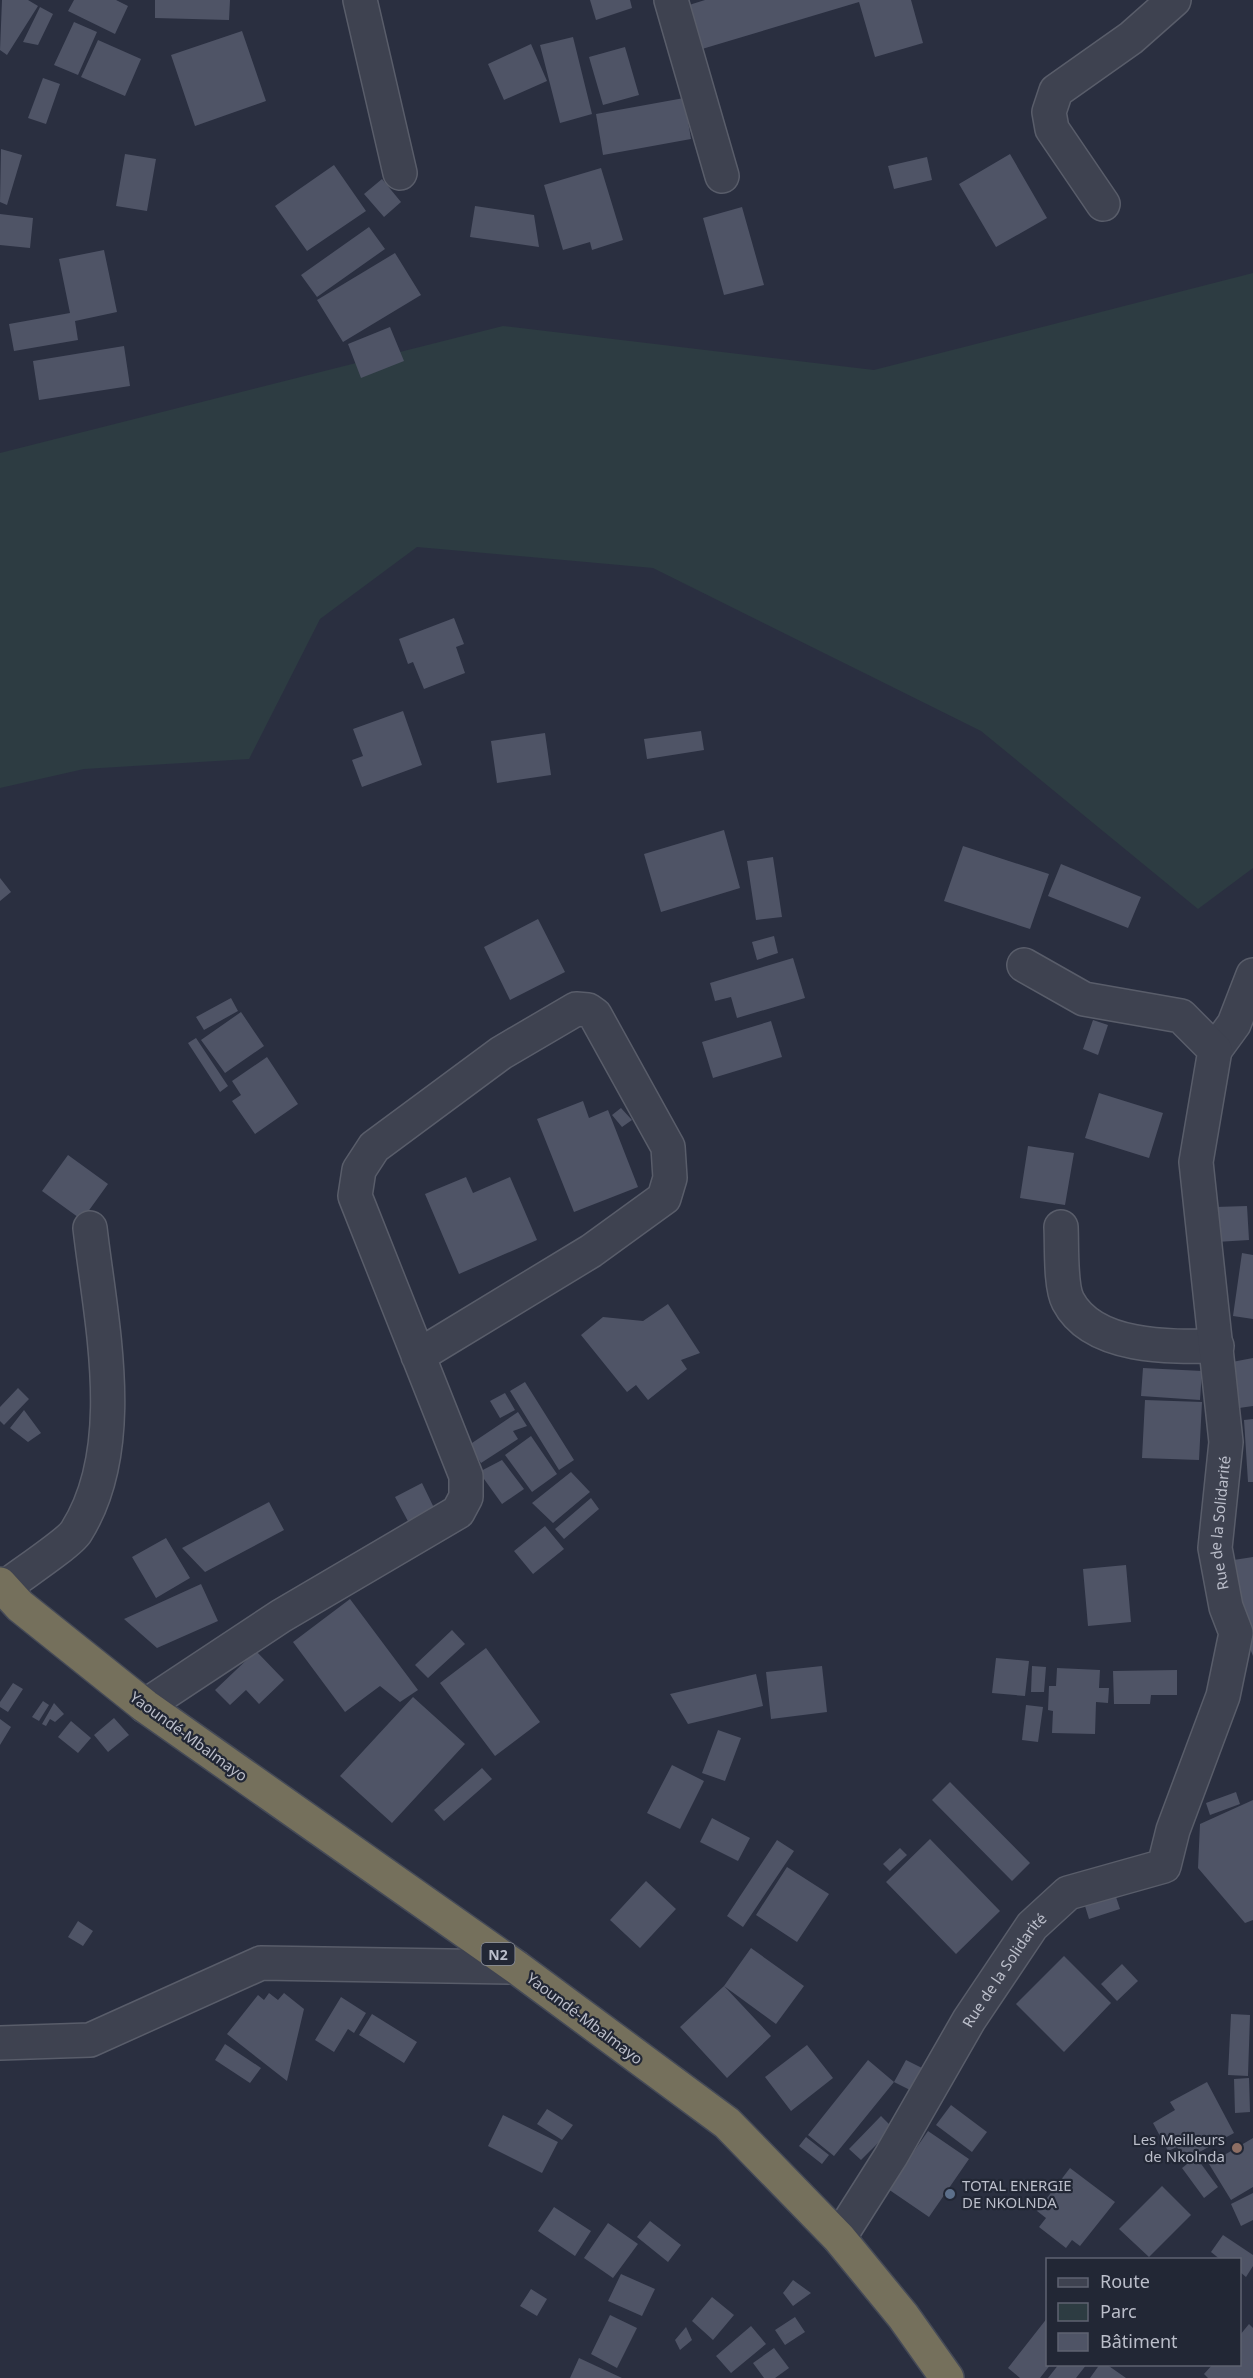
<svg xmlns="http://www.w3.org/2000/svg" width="1253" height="2378" font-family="'Noto Sans',sans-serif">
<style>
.green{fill:#2d3c42}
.building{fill:#4f5466}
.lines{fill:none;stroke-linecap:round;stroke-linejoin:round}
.street-casing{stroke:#595d6a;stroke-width:36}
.highway-casing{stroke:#454a57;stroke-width:36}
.street{stroke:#3e4250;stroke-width:33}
.highway{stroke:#75705c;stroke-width:33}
.education-dot{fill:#8d6e63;stroke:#222735;stroke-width:2}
.service-dot{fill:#5c6f8a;stroke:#222735;stroke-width:2}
.labels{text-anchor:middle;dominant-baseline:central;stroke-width:4.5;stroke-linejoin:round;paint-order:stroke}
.shield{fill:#222735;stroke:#8d919d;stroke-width:1.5}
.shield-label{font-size:14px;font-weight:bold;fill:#bbbeca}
.street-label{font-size:15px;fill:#bbbeca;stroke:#222735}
.poi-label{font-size:15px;fill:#bbbeca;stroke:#222735;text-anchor:end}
</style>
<rect width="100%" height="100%" fill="#2a2f40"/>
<!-- green -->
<path class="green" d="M1253 273V868L1198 909 981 731 653 568 417 547 320 619 249 759 84 769 0 788V453L503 326 874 370Z"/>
<!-- building -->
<path class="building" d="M2 0H28L38 6 7 55 0 50Z
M74 0H116L128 6 115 34 68 11Z
M155 0H230L229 20 155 18Z
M590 0H630L632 8 596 20Z
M705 0H911L923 43 875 57 859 2 702 49 689 5Z
M40 7 53 14 38 45 23 42Z
M74 22 97 32 78 75 54 65Z
M242 31 266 101 195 126 171 55Z
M573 37 592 114 560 123 540 45Z
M98 40 141 59 125 96 81 77Z
M531 44 547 81 504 100 488 64Z
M625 47 639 95 603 105 589 57Z
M43 78 60 84 46 124 28 118Z
M684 98 691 139 603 155 596 114Z
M1 149 22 155 7 205 0 202Z
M125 154 156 159 147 211 116 206Z
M1010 154 1047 218 996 247 959 184Z
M927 157 932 180 894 189 888 166Z
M334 165 366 211 307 251 275 206Z
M601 168 623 240 592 250 590 242 563 250 544 185Z
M382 179 401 202 384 217 364 194Z
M475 206 534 215 539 247 470 237Z
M742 207 764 285 724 295 703 218Z
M0 214 33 218 30 248 0 245Z
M369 227 385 249 317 297 301 275Z
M104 250 117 312 75 321 78 340 14 351 9 324 70 313 59 259Z
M395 253 421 295 343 342 317 300Z
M390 327 404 361 361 378 348 344Z
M124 346 130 386 39 400 33 361Z
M454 618 464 644 456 647 465 673 424 689 413 662 408 664 399 639Z
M403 711 422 765 362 787 352 760 363 756 353 729Z
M701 731 704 750 647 759 644 739Z
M545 733 551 775 497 783 491 741Z
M724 830 740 888 661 912 644 854Z
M963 846 1049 874 1030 929 944 901Z
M773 857 782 917 756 920 747 861Z
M1061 864 1141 897 1128 928 1048 896Z
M0 878 11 892 0 901Z
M538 919 565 972 510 1000 484 947Z
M774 936 778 953 757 960 752 942Z
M793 958 805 998 737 1018 731 997 715 1001 710 983Z
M231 998 238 1011 204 1030 196 1017Z
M241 1012 264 1046 225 1073 201 1040Z
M1093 1020 1108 1025 1098 1055 1083 1049Z
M771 1021 782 1057 713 1078 702 1042Z
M196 1038 228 1086 220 1092 188 1043Z
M267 1057 298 1104 255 1134 232 1101 241 1095 232 1081Z
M1099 1093 1163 1113 1149 1158 1085 1138Z
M583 1101 589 1118 608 1110 638 1187 574 1212 537 1119Z
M621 1108 632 1120 622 1127 612 1115Z
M1028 1146 1074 1153 1065 1205 1020 1198Z
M68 1155 108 1184 82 1220 42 1191Z
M466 1177 473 1193 510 1177 537 1240 459 1274 425 1194Z
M1247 1206 1249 1240 1216 1242 1215 1207Z
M1242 1253 1253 1255V1319L1233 1316Z
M668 1304 700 1353 681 1360 687 1369 648 1400 636 1385 627 1392 581 1335 603 1317 643 1321Z
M1253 1358V1406L1239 1408 1232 1362Z
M1143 1368 1202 1371 1200 1400 1141 1396Z
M525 1382 574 1460 559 1470 510 1391Z
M18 1388 29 1399 4 1425 0 1421V1407Z
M505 1393 515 1410 500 1418 490 1401Z
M1145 1400 1202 1402 1199 1460 1142 1458Z
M24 1410 41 1433 28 1442 10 1428Z
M518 1412 527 1426 513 1431 518 1439 481 1463 469 1445Z
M1253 1419V1482H1248L1244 1420Z
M531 1436 557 1474 532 1492 505 1455Z
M502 1460 524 1489 502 1504 479 1472Z
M571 1472 590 1492 553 1523 532 1503Z
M422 1483 436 1512 410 1525 395 1497Z
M591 1498 599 1509 564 1539 555 1529Z
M269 1502 284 1530 205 1572 182 1548Z
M545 1526 564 1549 533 1574 514 1551Z
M166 1538 190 1578 156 1598 132 1557Z
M1253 1557V1656L1235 1611 1227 1561Z
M1126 1565 1131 1622 1088 1626 1083 1569Z
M201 1584 218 1621 157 1648 124 1619Z
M350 1599 418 1690 400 1702 380 1686 345 1712 293 1642Z
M452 1630 465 1644 428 1678 415 1665Z
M486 1648 540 1722 495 1756 440 1683Z
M256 1651 284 1680 259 1704 246 1690 230 1705 215 1690Z
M996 1658 1029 1661 1025 1696 992 1693Z
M822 1666 827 1712 771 1719 766 1672Z
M1032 1666 1046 1667 1044 1692H1031Z
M1057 1668 1100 1670 1099 1688H1109L1108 1703 1096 1702 1095 1734 1052 1733 1053 1711 1048 1710 1049 1686H1056Z
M1177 1670V1695H1151L1150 1704H1114L1113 1671Z
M756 1674 763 1706 688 1724 670 1694Z
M13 1683 23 1689 8 1712 0 1707V1702Z
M413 1697 465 1744 392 1823 340 1776Z
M43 1701 49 1705 39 1721 32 1717Z
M54 1703 64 1714 55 1722 50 1719 46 1726 42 1724Z
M1026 1705 1043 1707 1038 1742 1022 1740Z
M114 1718 129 1735 108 1752 94 1735Z
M0 1719 11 1727 0 1745Z
M71 1721 91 1738 78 1753 58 1737Z
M718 1730 741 1738 725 1781 702 1773Z
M672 1765 704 1781 680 1829 647 1813Z
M482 1768 492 1779 444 1821 434 1810Z
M950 1782 1030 1863 1012 1881 932 1800Z
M1236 1792 1240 1804 1210 1815 1206 1803Z
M1253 1800V1920L1245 1923 1198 1868 1200 1824Z
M712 1818 750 1838 738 1861 700 1842Z
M930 1839 1000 1911 956 1954 886 1882Z
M777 1840 794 1851 743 1927 727 1916Z
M900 1848 907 1855 890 1871 883 1864Z
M787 1867 829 1894 797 1942 756 1915Z
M646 1881 676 1909 640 1948 610 1920Z
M1116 1897 1120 1909 1089 1919 1085 1906Z
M78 1921 93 1931 83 1946 68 1937Z
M751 1948 804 1986 776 2024 724 1986Z
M1064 1956 1111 2003 1064 2052 1016 2004Z
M1122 1964 1138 1981 1117 2001 1101 1984Z
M724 1986 771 2036 727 2078 680 2027Z
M269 1993 278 2000 284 1993 304 2009 287 2081 227 2034 258 1995 264 2000Z
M341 1997 366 2013 354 2033 348 2029 334 2052 315 2040Z
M372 2014 417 2042 404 2063 359 2035Z
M1231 2014 1250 2015 1248 2076 1228 2075Z
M225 2044 261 2068 250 2083 215 2060Z
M807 2045 833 2078 791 2111 765 2077Z
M868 2060 894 2082 834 2156 808 2135Z
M906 2060 926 2070 914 2092 894 2082Z
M1249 2078 1250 2112 1235 2113 1234 2079Z
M1207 2082 1234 2133 1185 2160 1177 2147 1168 2151 1153 2123 1175 2110 1170 2102Z
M951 2105 987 2132 972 2152 936 2125Z
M547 2109 573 2125 562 2140 537 2124Z
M503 2115 558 2142 542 2173 488 2146Z
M881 2116 893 2128 861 2160 849 2149Z
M928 2131 969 2159 929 2217 888 2189Z
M806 2137 829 2155 822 2164 799 2146Z
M1253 2138V2187L1231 2200 1209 2164Z
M1196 2157 1218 2187 1204 2198 1182 2168Z
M1070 2168 1115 2202 1080 2246 1072 2240 1066 2248 1039 2227 1046 2218 1037 2211Z
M1162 2186 1191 2215 1149 2257 1119 2229Z
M1253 2193V2220L1241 2226 1231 2204Z
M554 2207 591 2231 575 2256 538 2231Z
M650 2221 681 2245 668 2262 637 2237Z
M608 2223 638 2244 613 2278 584 2258Z
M1223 2235 1253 2255V2266L1246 2277 1240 2272V2260H1221L1211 2252Z
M621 2274 655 2289 642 2316 608 2301Z
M793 2280 811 2293 793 2306 783 2293Z
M531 2289 547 2299 537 2316 520 2306Z
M712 2297 734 2315 713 2340 692 2321Z
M610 2315 637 2328 617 2368 591 2354Z
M795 2317 805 2332 785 2345 775 2330Z
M1048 2317V2364H1051L1040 2378H1020L1008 2368Z
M1249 2324 1253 2328V2378H1208L1204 2374 1213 2364H1240V2335Z
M751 2326 766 2344 731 2373 716 2356Z
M686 2327 692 2340 680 2350 675 2340Z
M774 2348 789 2368 775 2378H764L753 2363Z
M579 2358 622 2378H570Z
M1059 2364H1087L1076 2378H1048Z
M1100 2364H1106L1126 2378H1090Z"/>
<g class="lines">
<defs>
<g id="street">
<path d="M360 0 400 173"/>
<path d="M671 0 722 176"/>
<path d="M1103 204 1052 129 1049 112 1056 91 1131 38 1174 0"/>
<path d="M1215 1050 1234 1024 1253 975"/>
<path d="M1061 1227C1062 1245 1060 1286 1068 1301 1093 1349 1171 1347 1217 1346"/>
<path d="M4 1588C19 1576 68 1544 76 1532 130 1447 101 1323 90 1228"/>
<path d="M145 1706 281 1616 458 1512 466 1497V1476L355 1196 359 1170 374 1147 501 1053 576 1009 588 1010 595 1015 668 1147 670 1178 664 1198 591 1251 418 1356"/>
<path d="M0 2043 90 2040 261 1963 516 1967"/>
<path id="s1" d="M839 2238 891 2156 969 2020 1032 1926 1068 1893 1164 1866 1173 1830 1223 1696 1236 1633 1226 1607 1215 1548 1226 1442 1196 1162 1215 1050 1181 1016 1084 999 1024 965"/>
</g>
<path id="highway" d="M0 1584 20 1606 145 1706 516 1967 727 2123 839 2238 903 2316 947 2378"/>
</defs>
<!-- street casing -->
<use href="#street" class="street-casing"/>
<!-- highway casing -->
<use href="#highway" class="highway-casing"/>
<!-- street -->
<use href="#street" class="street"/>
<!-- highway -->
<use href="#highway" class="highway"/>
</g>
<!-- markers -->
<circle class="education-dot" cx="1237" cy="2148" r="6"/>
<circle class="service-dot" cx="950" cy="2194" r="6"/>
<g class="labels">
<!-- shield labels -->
<rect class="shield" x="481.5" y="1943" width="33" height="22" rx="4.5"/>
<g class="shield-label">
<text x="498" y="1954">N2</text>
</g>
<!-- street labels -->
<g class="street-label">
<text stroke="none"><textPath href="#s1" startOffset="873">Rue de la Solidarité</textPath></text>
<text transform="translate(189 1736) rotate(36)">Yaoundé-Mbalmayo</text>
<text stroke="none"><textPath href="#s1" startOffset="315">Rue de la Solidarité</textPath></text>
<text transform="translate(585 2018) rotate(37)">Yaoundé-Mbalmayo</text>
</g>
<!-- poi labels -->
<g class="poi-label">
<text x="1225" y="2139">Les Meilleurs<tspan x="1225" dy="17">de Nkolnda</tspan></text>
<text x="962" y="2185" text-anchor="start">TOTAL ENERGIE<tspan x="962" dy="17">DE NKOLNDA</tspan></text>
</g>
</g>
<!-- legend -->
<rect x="1046" y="2258" width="195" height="108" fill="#222735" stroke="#5f6371" stroke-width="1.5"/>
<rect x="1058" y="2278" width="30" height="9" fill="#3e4250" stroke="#5f6371" stroke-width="1.5"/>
<text x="1100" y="2288" font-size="18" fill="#bbbeca">Route</text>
<rect x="1058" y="2303" width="30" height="18" fill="#2d3c42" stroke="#5f6371" stroke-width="1.5"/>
<text x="1100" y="2318" font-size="18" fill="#bbbeca">Parc</text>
<rect x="1058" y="2333" width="30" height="18" fill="#4f5466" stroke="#5f6371" stroke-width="1.5"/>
<text x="1100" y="2348" font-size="18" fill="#bbbeca">Bâtiment</text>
</svg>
